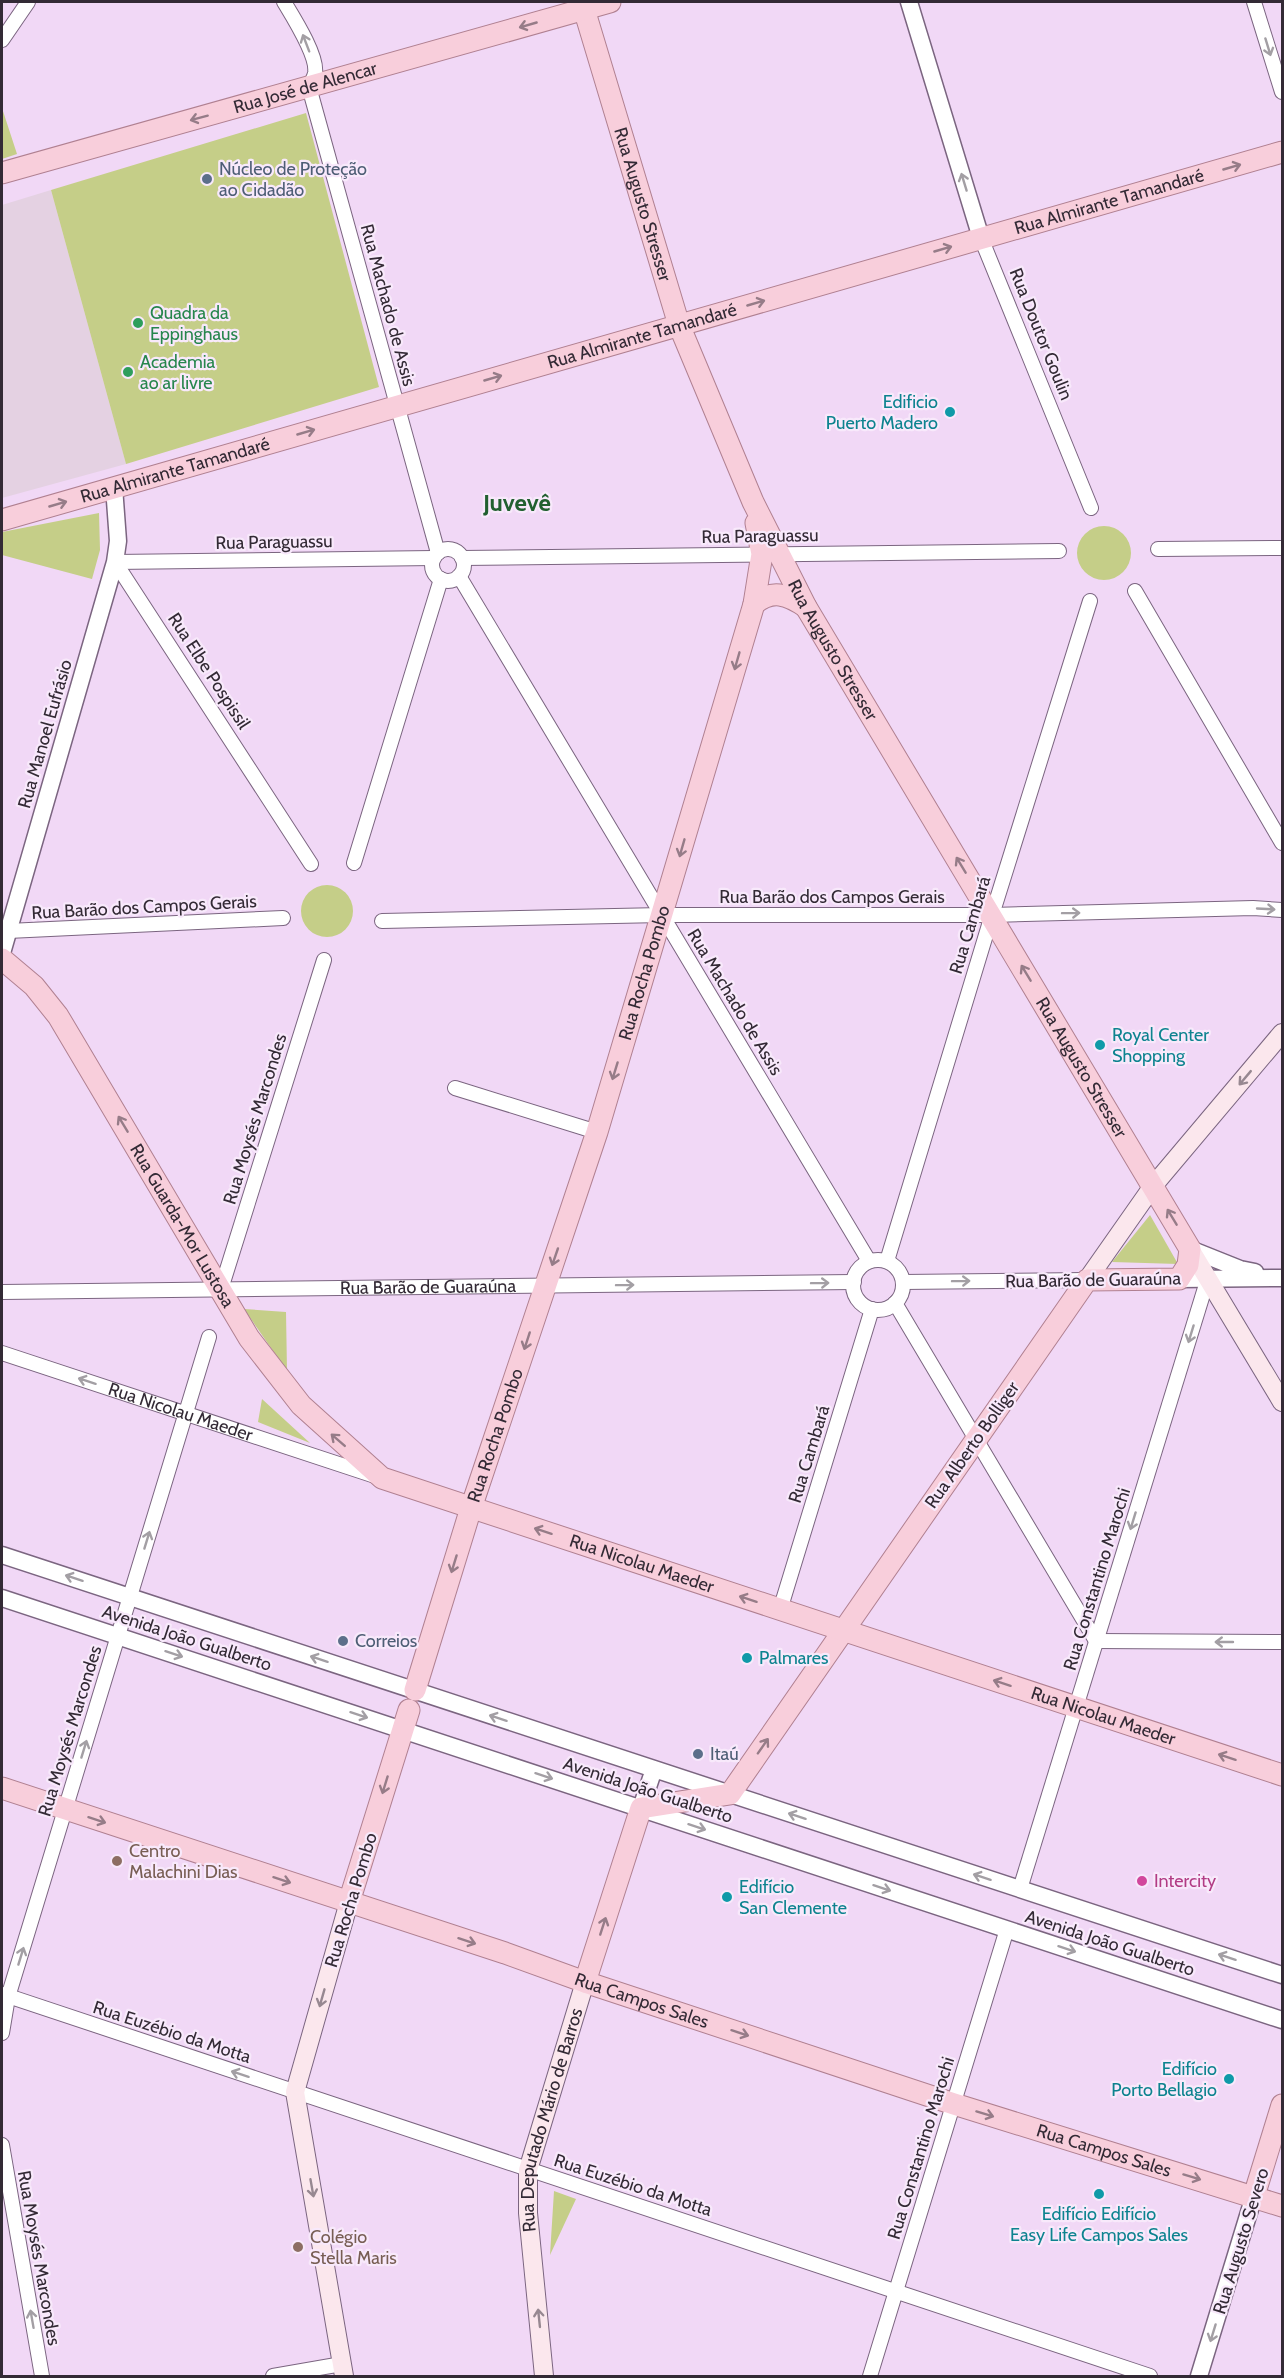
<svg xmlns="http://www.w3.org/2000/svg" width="1284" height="2378" font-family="Cabin,sans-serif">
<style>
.education{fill:#e4d1e2}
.green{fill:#c5ce88}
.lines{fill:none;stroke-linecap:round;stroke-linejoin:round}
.minor-casing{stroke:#7b6580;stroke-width:16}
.tertiary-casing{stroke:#7b6580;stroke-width:19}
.secondary-casing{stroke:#7b6580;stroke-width:20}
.primary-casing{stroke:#b08091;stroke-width:23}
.minor{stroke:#fff;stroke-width:14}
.tertiary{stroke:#fff;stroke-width:16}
.secondary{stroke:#fbe7ed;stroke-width:18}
.primary{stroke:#f8cedb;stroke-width:21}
.oneway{stroke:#967c88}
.oneway2{stroke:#a39fa4}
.oneway3{stroke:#978891}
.service-dot{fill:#5c6f8a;stroke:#f8e9fb;stroke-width:2}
.leisure-dot{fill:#2e9e5b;stroke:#f8e9fb;stroke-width:2}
.culture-dot{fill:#0f9aa8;stroke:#f8e9fb;stroke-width:2}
.education-dot{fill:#8d6e63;stroke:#f8e9fb;stroke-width:2}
.hotel-dot{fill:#d1479c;stroke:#f8e9fb;stroke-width:2}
.labels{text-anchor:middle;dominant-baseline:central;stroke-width:4.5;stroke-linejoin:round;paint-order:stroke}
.street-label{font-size:18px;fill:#332a35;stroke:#f8e9fb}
.service-label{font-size:18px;fill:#4e5e75;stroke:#f8e9fb;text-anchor:start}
.leisure-label{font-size:18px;fill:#27864d;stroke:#f8e9fb;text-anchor:start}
.culture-label{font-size:18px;fill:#0d838f;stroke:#f8e9fb;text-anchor:start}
.education-label{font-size:18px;fill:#785e54;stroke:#f8e9fb;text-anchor:start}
.hotel-label{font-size:18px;fill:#b23c85;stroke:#f8e9fb;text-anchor:start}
.district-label{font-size:24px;font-weight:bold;fill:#226030;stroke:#f8e9fb}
</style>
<rect width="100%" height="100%" fill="#f1d8f6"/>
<!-- education -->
<path class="education" d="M51 190 126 464 2 498V205Z"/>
<!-- green -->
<path class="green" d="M2 108 17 154 2 159Z
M306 113 379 387 126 464 51 190Z
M99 513 100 550 92 579 2 555V532Z
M1077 553a27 27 0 1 1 54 0a27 27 0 1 1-54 0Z
M301 911a26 26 0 1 1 52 0a26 26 0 1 1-52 0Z
M1150 1215 1178 1264 1112 1262Z
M244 1309 286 1312 287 1371Z
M262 1399 310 1443 258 1422Z
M554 2191 576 2199 550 2255Z"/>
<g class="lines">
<defs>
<g id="minor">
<path d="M284 2C293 17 318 56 315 73 314 78 311 83 309 87L438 553"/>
<path d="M1254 2 1282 92"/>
<path d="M2 40 28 2"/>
<path d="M981 238 1091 508"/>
<path d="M1158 549 1282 548"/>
<circle cx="448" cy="565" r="16"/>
<path d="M462 558 1059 551"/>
<path d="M115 562 311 864"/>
<path d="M115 562 434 558"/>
<path d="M459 576 869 1261"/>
<path d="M1135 591 1282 843"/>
<path d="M354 863 441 579"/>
<path d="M382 921 662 915H992L1253 908 1282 910"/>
<path d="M8 931 283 918"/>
<path d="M455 1088 597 1132"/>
<circle cx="878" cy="1285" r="25"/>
<path d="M887 1261 992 915 1090 601"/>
<path d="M903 1282 1087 1280"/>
<path d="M221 1289 324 960"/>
<path id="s1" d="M2 1292 854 1282"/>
<path d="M895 1303 1096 1641"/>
<path id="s2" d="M2 1353 375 1476"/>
<path d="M780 1610 872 1309"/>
<path d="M1096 1641 1282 1642"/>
<path d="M1020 1889 1208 1278"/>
<path d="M2 1994 1150 2376"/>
<path d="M2 2033 8 1997 209 1337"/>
<path d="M2 2145 42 2376"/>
<path d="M273 2376 342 2364"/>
<path d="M870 2376 1007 1929"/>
</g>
<path id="tertiary" d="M909 2 981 238
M2 953 115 562 118 541 114 487
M1190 1249 1240 1269 1255 1272
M1179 1279 1282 1278
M2 1555 1282 1975
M2 1598 1282 2020
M641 1808 654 1769
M1199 2376 1254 2196"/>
<g id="secondary">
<path d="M1190 1249 1282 1402"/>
<path d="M1087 1280 1153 1186 1282 1033"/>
<path d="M344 2376 295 2092 349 1902"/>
<path id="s3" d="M544 2376 528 2213V2170L585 1982"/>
</g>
<g id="primary">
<path id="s4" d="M584 9 679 325 753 502 806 607 1190 1249 1188 1265 1179 1279 1087 1280 730 1794 641 1808 585 1982"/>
<path id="s5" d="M2 173 610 2"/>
<path id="s6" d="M2 520 1282 152"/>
<path d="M754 604C772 589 787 594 806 607"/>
<path id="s7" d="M2 959 34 986 58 1016 249 1338 301 1405 382 1478 1282 1775"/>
<path id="s8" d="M415 1690 471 1508 597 1132 754 604 762 554 756 523"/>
<path id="s9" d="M2 1788 505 1953 585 1982 954 2104 1282 2206"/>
<path d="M349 1902 409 1710"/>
<path d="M1254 2196 1282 2105"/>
</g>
</defs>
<!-- minor casing -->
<use href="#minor" class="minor-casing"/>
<!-- tertiary casing -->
<use href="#tertiary" class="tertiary-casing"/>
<!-- secondary casing -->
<use href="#secondary" class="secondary-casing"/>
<!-- primary casing -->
<use href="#primary" class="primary-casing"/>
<!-- minor -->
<use href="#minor" class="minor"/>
<!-- tertiary -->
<use href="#tertiary" class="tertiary"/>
<!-- secondary -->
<use href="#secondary" class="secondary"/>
<!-- primary -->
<use href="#primary" class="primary"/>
</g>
<!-- one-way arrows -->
<defs><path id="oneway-shaft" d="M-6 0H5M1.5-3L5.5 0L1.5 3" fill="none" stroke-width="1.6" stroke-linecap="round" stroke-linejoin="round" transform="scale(1.5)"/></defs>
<g class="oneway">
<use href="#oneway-shaft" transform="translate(528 25) rotate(164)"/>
<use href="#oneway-shaft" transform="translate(199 118) rotate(165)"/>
<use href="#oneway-shaft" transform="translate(1232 167) rotate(-16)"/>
<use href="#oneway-shaft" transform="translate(943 249) rotate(-16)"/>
<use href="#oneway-shaft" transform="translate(756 303) rotate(-16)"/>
<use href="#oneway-shaft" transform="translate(493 378) rotate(-16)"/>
<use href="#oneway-shaft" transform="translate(306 432) rotate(-16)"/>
<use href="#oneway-shaft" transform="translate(58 504) rotate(-16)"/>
<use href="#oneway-shaft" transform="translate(737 661) rotate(106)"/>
<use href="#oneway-shaft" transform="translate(682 848) rotate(106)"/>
<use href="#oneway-shaft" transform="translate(961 865) rotate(-121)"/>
<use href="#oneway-shaft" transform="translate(1026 973) rotate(-121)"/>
<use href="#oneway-shaft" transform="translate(615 1071) rotate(107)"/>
<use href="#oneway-shaft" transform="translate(123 1124) rotate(-121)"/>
<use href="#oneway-shaft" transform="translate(1172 1217) rotate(-121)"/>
<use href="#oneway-shaft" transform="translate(555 1257) rotate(109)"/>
<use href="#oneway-shaft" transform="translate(527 1341) rotate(108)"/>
<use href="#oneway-shaft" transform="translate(338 1440) rotate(-139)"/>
<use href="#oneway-shaft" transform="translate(543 1531) rotate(-162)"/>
<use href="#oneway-shaft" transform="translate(454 1564) rotate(107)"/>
<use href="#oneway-shaft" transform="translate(748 1599) rotate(-162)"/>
<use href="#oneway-shaft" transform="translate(1002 1683) rotate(-162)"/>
<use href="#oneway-shaft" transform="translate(763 1746) rotate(-55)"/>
<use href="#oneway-shaft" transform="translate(1227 1757) rotate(-162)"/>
<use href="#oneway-shaft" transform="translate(385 1785) rotate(107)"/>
<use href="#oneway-shaft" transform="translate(97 1820) rotate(18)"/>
<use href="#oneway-shaft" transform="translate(282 1880) rotate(18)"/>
<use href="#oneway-shaft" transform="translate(603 1926) rotate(-72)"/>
<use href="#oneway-shaft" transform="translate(467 1941) rotate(18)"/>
<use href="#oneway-shaft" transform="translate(740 2033) rotate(18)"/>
<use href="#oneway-shaft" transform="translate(985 2114) rotate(17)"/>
<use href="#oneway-shaft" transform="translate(1192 2177) rotate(17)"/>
</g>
<g class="oneway2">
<use href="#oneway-shaft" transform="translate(306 43) rotate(-111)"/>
<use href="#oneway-shaft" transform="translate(1268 47) rotate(73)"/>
<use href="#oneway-shaft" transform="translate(964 182) rotate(-107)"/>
<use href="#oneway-shaft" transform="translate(1266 909) rotate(3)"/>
<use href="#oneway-shaft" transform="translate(1071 913) rotate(-1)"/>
<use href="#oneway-shaft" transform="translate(961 1281) rotate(-1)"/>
<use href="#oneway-shaft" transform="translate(820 1283) rotate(-1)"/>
<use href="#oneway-shaft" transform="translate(625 1285) rotate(-1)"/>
<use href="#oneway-shaft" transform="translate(1191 1334) rotate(107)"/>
<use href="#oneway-shaft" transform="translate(87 1381) rotate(-162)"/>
<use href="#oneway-shaft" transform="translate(1133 1521) rotate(107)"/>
<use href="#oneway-shaft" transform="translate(147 1540) rotate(-73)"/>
<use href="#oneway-shaft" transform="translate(74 1578) rotate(-162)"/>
<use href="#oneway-shaft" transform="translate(1224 1642) rotate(-180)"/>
<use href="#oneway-shaft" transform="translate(174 1654) rotate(18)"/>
<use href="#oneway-shaft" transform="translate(319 1659) rotate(-162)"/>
<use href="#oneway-shaft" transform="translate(359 1715) rotate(18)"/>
<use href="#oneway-shaft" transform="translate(498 1718) rotate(-162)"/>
<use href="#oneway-shaft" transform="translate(84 1749) rotate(-73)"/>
<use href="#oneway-shaft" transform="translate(544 1776) rotate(18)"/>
<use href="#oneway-shaft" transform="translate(797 1816) rotate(-162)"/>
<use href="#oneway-shaft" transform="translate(697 1827) rotate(18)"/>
<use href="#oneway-shaft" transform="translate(982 1877) rotate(-162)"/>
<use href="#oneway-shaft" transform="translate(882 1888) rotate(18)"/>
<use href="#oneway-shaft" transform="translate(1067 1949) rotate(18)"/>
<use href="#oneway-shaft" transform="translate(21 1956) rotate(-73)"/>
<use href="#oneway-shaft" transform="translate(1227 1957) rotate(-162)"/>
<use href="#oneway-shaft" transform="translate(240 2074) rotate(-162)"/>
<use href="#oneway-shaft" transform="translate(32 2319) rotate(-100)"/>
<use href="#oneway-shaft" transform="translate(1213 2333) rotate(107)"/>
</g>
<g class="oneway3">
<use href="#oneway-shaft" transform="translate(1245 1078) rotate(130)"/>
<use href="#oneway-shaft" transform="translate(322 1998) rotate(106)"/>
<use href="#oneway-shaft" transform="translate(312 2188) rotate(80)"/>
<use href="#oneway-shaft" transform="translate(539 2318) rotate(-96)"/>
</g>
<!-- markers -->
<g class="service-dot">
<circle cx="207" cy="179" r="6"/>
<circle cx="343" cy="1641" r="6"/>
<circle cx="698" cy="1754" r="6"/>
</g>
<g class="leisure-dot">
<circle cx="138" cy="323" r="6"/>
<circle cx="128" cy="372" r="6"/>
</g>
<g class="culture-dot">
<circle cx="950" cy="412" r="6"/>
<circle cx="1100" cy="1045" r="6"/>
<circle cx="747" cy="1658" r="6"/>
<circle cx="727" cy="1897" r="6"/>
<circle cx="1229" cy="2079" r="6"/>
<circle cx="1099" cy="2194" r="6"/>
</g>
<g class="education-dot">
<circle cx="117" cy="1861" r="6"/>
<circle cx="298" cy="2247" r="6"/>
</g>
<circle class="hotel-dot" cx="1142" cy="1881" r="6"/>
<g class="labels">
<!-- street labels -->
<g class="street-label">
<text stroke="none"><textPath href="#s5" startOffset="315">Rua José de Alencar</textPath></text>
<text stroke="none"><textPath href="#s6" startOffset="1152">Rua Almirante Tamandaré</textPath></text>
<text stroke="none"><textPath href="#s4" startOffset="204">Rua Augusto Stresser</textPath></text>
<text transform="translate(388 305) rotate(75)">Rua Machado de Assis</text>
<text transform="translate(1041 334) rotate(68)">Rua Doutor Goulin</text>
<text stroke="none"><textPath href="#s6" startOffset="666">Rua Almirante Tamandaré</textPath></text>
<text stroke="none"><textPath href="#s6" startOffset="180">Rua Almirante Tamandaré</textPath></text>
<text transform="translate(760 536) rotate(-1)">Rua Paraguassu</text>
<text transform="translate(274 542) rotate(-1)">Rua Paraguassu</text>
<text stroke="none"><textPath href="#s4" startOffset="690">Rua Augusto Stresser</textPath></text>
<text transform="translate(209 671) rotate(57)">Rua Elbe Pospissil</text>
<text transform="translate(45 734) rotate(-74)">Rua Manoel Eufrásio</text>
<text x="832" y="897">Rua Barão dos Campos Gerais</text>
<text transform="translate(144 907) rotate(-3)">Rua Barão dos Campos Gerais</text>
<text transform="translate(970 925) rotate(-73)">Rua Cambará</text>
<text stroke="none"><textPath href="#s8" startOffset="753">Rua Rocha Pombo</textPath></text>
<text transform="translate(735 1002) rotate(59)">Rua Machado de Assis</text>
<text stroke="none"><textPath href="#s4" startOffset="1176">Rua Augusto Stresser</textPath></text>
<text transform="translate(255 1119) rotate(-73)">Rua Moysés Marcondes</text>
<text stroke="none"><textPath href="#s7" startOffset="324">Rua Guarda-Mor Lustosa</textPath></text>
<text transform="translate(1093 1280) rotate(-1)">Rua Barão de Guaraúna</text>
<text stroke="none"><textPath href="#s1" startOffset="426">Rua Barão de Guaraúna</textPath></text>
<text stroke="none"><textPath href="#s2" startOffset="188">Rua Nicolau Maeder</textPath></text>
<text stroke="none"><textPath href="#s8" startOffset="267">Rua Rocha Pombo</textPath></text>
<text transform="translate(972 1445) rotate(-55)">Rua Alberto Bolliger</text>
<text transform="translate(809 1454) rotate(-73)">Rua Cambará</text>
<text stroke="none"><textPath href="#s7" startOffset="922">Rua Nicolau Maeder</textPath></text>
<text transform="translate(1097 1579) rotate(-73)">Rua Constantino Marochi</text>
<text transform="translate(187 1638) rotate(18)">Avenida João Gualberto</text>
<text stroke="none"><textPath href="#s7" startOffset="1408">Rua Nicolau Maeder</textPath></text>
<text transform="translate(70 1731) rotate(-73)">Rua Moysés Marcondes</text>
<text transform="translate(648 1790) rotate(18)">Avenida João Gualberto</text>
<text transform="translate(351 1900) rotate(-73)">Rua Rocha Pombo</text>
<text transform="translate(1110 1943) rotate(18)">Avenida João Gualberto</text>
<text stroke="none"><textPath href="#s9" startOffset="674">Rua Campos Sales</textPath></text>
<text transform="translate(172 2032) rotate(18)">Rua Euzébio da Motta</text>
<text stroke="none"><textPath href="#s3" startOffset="260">Rua Deputado Mário de Barros</textPath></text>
<text transform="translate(921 2148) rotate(-73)">Rua Constantino Marochi</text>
<text stroke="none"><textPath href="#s9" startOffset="1160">Rua Campos Sales</textPath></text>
<text transform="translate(633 2185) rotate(18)">Rua Euzébio da Motta</text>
<text transform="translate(1241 2241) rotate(-73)">Rua Augusto Severo</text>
<text transform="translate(39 2258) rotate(80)">Rua Moysés Marcondes</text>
</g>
<!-- service labels -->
<g class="service-label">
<text x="219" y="169">Núcleo de Proteção<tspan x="219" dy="21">ao Cidadão</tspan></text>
<text x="355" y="1641">Correios</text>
<text x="710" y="1754">Itaú</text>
</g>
<!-- leisure labels -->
<g class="leisure-label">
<text x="150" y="313">Quadra da<tspan x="150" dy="21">Eppinghaus</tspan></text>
<text x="140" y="362">Academia<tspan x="140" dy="21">ao ar livre</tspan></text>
</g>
<!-- culture labels -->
<g class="culture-label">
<text x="938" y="402" text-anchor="end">Edificio<tspan x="938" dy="21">Puerto Madero</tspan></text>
<text x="1112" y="1035">Royal Center<tspan x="1112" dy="21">Shopping</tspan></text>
<text x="759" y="1658">Palmares</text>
<text x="739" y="1887">Edifício<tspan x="739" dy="21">San Clemente</tspan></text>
<text x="1217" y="2069" text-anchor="end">Edifício<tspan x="1217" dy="21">Porto Bellagio</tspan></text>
<text x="1099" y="2214" text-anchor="middle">Edifício Edifício<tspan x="1099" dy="21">Easy Life Campos Sales</tspan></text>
</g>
<!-- education labels -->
<g class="education-label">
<text x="129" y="1851">Centro<tspan x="129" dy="21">Malachini Dias</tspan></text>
<text x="310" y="2237">Colégio<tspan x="310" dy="21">Stella Maris</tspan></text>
</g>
<!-- hotel labels -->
<g class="hotel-label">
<text x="1154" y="1881">Intercity</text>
</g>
<!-- district labels -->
<g class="district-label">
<text x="517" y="502">Juvevê</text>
</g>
</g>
<!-- border -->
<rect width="1284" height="2378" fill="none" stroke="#332a35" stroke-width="6"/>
</svg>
